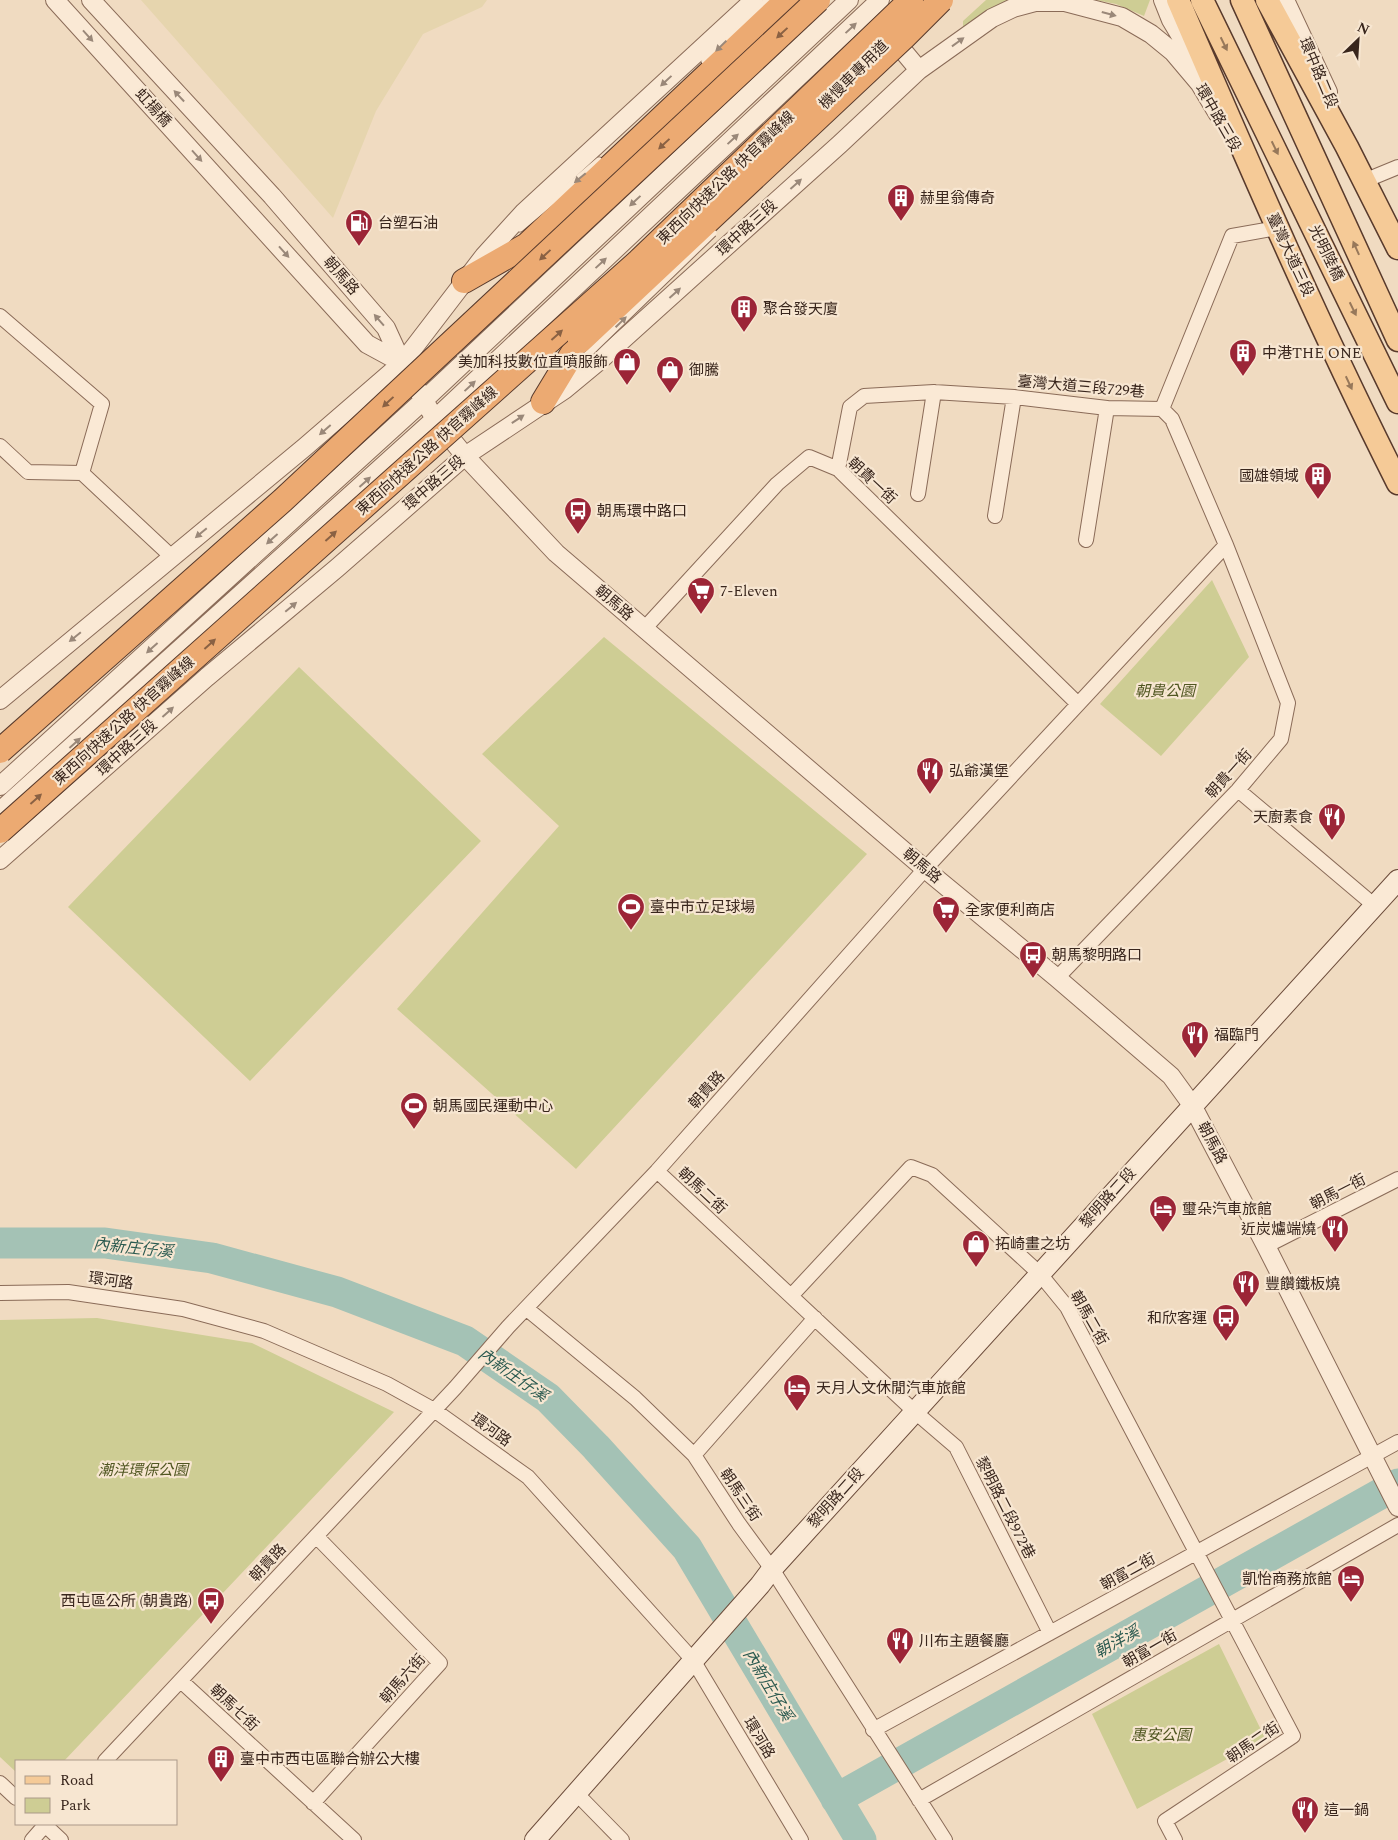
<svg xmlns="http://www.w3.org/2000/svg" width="1398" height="1840" font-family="Spectral,'Noto Sans TC',serif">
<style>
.farmland{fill:#e6d5ae}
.green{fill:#cecd94}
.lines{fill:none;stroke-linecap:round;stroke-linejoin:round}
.river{stroke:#a4c2b5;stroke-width:31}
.service-casing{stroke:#8a6b58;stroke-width:9}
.minor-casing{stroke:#8a6b58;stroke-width:16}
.tertiary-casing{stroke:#8a6b58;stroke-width:20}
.secondary-casing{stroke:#6c4c3b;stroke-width:22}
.primary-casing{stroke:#583a2c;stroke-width:25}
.trunk-casing{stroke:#583a2c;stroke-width:26}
.service{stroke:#fae9d5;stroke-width:7}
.minor{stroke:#fae9d5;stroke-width:14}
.tertiary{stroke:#fae9d5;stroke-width:18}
.secondary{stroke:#fae9d5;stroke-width:20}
.primary{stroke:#f5ca97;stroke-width:22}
.trunk{stroke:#ecaa72;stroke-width:24}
.service-bridge-casing{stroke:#8a6b58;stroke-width:9;stroke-linecap:butt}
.trunk-bridge-casing{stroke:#583a2c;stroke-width:26;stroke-linecap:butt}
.service-bridge{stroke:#fae9d5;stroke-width:7}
.trunk-bridge{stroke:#ecaa72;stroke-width:24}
.oneway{fill:#9a8879}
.oneway2{fill:#8a6143}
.oneway3{fill:#97785a}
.labels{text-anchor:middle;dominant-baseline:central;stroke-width:4.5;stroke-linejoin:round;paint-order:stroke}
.street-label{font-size:15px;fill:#39261d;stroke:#f7e6d1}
.poi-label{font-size:15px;fill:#39261d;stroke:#f7e6d1;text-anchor:start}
.park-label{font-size:15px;font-style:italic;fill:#515722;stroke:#f7e6d1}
.water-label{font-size:16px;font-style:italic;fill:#2b5a50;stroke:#f7e6d1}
</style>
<rect width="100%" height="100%" fill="#f0dbc1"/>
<!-- farmland -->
<path class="farmland" d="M141 0H487L482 7 423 34 376 111 333 218Z"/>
<!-- green -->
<path class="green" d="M986 0H1016L963 31V21Z
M1096 0H1150L1144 16 1116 4Z
M1212 580 1249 657 1161 756 1100 704Z
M604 637 867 854 576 1169 397 1009 559 826 482 754Z
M299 667 481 841 250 1081 68 907Z
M97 1318 252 1343 394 1412 64 1761H16V1772L0 1757V1320Z
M1219 1644 1265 1738 1137 1809 1092 1714Z"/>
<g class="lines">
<!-- river -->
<path class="river" d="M0 1243H105L212 1258 337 1292 465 1341 548 1398 596 1447 687 1548 861 1840
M836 1799 1398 1484"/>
<defs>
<path id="service" d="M705 61 768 0
M520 228 599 161"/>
<path id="minor" d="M1364 181 1398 167
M0 316 102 404 82 473
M1162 409 1232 236 1277 228
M0 446 28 472 82 473 172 557
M838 469 850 407 864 396 934 392 1014 397 1107 408 1162 409
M918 494 934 392
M995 516 1014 397
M1086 540 1107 408
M644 629 777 484 809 457 838 469 1078 704
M1238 790 1375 906
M1057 978 1238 790 1281 739 1288 703 1226 545 1172 419 1162 409
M657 1171 914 1411 956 1447 1050 1633
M1266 1246 1398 1179
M0 1293 68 1292 183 1309 264 1331 387 1384 434 1410 528 1477 693 1660 801 1840
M791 1296 911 1167 932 1175 1040 1274 1067 1307 1293 1736 1165 1821 1175 1840
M527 1309 635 1398 694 1455 739 1524 772 1569 945 1840
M694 1455 815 1318
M181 1681 354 1840
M873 1730 1398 1442
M105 1761 455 1388 508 1327 657 1171 925 869 1226 545
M0 1783 16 1798
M576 1793 622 1840
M919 1800 1398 1525
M313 1803 440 1663 316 1536
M44 1824 61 1840
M32 1840 46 1824"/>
<path id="tertiary" d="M55 0 367 344 402 363
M91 0 272 196 386 328 402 363 435 419 465 456 556 553 925 869 1057 978 1171 1076 1192 1105 1266 1246 1398 1507
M1163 0 1171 20 1193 57
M1285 0 1328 92
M889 34 919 70
M0 700 305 447 402 363 484 256 524 212 754 0
M0 786 424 400 849 0
M0 811 435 419 880 0
M0 860 207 677 337 568 465 456 564 390 599 361 840 144 919 70 992 18 1013 8 1035 2H1065L1122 17 1151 34 1173 52 1200 84 1218 114"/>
<path id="secondary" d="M535 1840 760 1585 772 1569 1398 880"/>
<path id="primary" d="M1178 0C1248 162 1318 325 1398 483
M1202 0 1398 402
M1242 0 1398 340
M1267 0 1347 147 1398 248"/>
<path id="trunk" d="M464 281 527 245 787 0
M543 402 580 341"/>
</defs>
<!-- service casing -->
<use href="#service" class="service-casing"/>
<!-- minor casing -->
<use href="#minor" class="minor-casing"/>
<!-- tertiary casing -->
<use href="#tertiary" class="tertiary-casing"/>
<!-- secondary casing -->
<use href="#secondary" class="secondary-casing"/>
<!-- primary casing -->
<use href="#primary" class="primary-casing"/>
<!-- trunk casing -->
<use href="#trunk" class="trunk-casing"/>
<!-- service -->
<use href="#service" class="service"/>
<!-- minor -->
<use href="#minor" class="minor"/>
<!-- tertiary -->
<use href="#tertiary" class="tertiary"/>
<!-- secondary -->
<use href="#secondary" class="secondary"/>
<!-- primary -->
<use href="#primary" class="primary"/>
<!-- trunk -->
<use href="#trunk" class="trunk"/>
<defs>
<path id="service-bridge" d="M586 356 713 233"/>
<path id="trunk-bridge" d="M580 341 904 37 941 0
M0 751 283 500 818 0
M0 831 639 261 911 0"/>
</defs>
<!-- service-bridge casing -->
<use href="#service-bridge" class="service-bridge-casing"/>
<!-- trunk-bridge casing -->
<use href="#trunk-bridge" class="trunk-bridge-casing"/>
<!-- service-bridge -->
<use href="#service-bridge" class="service-bridge"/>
<!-- trunk-bridge -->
<use href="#trunk-bridge" class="trunk-bridge"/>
</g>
<!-- one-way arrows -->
<defs><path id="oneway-solid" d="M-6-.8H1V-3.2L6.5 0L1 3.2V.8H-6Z" transform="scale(1.25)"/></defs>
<g class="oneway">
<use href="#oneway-solid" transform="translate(1109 14) rotate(15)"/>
<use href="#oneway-solid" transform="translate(851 28) rotate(-43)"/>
<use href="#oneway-solid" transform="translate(88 36) rotate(48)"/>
<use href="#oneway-solid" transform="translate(958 42) rotate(-36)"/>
<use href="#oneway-solid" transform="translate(721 46) rotate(136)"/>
<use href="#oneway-solid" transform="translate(666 81) rotate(137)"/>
<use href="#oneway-solid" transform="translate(179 96) rotate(-133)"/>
<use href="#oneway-solid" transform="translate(733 139) rotate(-43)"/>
<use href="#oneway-solid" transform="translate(197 156) rotate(48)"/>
<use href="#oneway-solid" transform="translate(580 178) rotate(140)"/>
<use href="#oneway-solid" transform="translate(796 184) rotate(-42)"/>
<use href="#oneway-solid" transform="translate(635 201) rotate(137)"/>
<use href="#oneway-solid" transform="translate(284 252) rotate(48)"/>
<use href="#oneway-solid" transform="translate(601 263) rotate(-43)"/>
<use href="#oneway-solid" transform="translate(675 293) rotate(-42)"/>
<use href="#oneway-solid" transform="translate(379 320) rotate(-131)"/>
<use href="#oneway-solid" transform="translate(621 322) rotate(-44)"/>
<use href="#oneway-solid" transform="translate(470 386) rotate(-43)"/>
<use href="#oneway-solid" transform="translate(518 419) rotate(-34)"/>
<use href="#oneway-solid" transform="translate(325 430) rotate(139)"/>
<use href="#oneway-solid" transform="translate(365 482) rotate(-42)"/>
<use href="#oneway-solid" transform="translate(201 533) rotate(140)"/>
<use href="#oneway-solid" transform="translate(272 539) rotate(138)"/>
<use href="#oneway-solid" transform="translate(291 607) rotate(-40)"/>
<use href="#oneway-solid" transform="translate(75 637) rotate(141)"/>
<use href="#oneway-solid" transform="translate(152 648) rotate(138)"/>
<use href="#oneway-solid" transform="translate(168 712) rotate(-42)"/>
<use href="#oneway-solid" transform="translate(75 743) rotate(-42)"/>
</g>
<g class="oneway2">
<use href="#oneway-solid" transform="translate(782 33) rotate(137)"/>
<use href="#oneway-solid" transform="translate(664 144) rotate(137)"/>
<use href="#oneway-solid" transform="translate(545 255) rotate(137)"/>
<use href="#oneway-solid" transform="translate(557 335) rotate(-42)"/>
<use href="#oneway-solid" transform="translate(388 402) rotate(137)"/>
<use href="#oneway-solid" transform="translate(331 536) rotate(-42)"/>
<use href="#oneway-solid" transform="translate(210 644) rotate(-42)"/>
<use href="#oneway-solid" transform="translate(36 799) rotate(-42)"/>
</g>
<g class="oneway3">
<use href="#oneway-solid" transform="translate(1224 44) rotate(64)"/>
<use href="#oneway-solid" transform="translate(1275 148) rotate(64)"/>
<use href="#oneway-solid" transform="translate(1356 248) rotate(-114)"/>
<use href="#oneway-solid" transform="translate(1353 309) rotate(64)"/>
<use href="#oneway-solid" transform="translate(1349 383) rotate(65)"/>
</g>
<!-- icons -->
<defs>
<symbol id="building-pin" viewBox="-11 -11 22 30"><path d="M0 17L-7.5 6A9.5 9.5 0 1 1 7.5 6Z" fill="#9c2537" stroke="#f7e6d1"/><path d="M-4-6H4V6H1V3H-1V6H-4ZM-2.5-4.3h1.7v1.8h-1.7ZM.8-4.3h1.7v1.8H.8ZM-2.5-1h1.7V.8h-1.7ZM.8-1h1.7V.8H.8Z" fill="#fff"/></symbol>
<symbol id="fuel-pin" viewBox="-11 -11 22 30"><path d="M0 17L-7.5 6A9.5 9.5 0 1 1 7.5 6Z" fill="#9c2537" stroke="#f7e6d1"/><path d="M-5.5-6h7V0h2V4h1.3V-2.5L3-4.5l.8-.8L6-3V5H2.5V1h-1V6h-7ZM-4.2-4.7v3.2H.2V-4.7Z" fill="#fff"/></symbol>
<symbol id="shop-pin" viewBox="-11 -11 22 30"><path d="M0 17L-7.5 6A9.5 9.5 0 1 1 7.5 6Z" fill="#9c2537" stroke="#f7e6d1"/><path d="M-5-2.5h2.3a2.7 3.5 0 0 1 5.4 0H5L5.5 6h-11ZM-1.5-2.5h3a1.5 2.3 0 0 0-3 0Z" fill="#fff"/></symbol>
<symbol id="bus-pin" viewBox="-11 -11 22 30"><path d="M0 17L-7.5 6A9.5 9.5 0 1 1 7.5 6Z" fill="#9c2537" stroke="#f7e6d1"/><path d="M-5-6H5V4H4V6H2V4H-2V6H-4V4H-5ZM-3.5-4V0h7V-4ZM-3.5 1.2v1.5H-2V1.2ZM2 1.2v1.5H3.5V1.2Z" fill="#fff"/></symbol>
<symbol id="supermarket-pin" viewBox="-11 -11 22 30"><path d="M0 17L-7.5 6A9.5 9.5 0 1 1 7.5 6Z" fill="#9c2537" stroke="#f7e6d1"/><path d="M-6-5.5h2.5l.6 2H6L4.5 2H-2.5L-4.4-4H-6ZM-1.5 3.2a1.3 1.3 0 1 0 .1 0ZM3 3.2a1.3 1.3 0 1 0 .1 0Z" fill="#fff"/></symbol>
<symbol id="restaurant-pin" viewBox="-11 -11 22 30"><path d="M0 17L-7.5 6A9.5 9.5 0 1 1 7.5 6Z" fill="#9c2537" stroke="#f7e6d1"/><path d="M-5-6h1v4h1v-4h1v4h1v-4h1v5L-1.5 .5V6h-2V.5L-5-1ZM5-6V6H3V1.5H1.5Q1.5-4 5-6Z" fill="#fff"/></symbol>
<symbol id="stadium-pin" viewBox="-11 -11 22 30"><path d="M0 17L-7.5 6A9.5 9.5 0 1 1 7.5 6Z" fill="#9c2537" stroke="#f7e6d1"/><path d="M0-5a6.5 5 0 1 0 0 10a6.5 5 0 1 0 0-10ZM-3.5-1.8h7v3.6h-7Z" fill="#fff"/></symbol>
<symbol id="hotel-pin" viewBox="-11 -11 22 30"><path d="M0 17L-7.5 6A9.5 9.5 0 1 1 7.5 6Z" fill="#9c2537" stroke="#f7e6d1"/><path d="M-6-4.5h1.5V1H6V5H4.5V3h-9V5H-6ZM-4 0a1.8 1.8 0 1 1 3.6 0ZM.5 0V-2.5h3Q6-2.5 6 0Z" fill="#fff"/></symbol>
</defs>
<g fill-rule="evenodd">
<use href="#building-pin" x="885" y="182" width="32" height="43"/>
<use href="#fuel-pin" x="343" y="207" width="32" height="43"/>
<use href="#building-pin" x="728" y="293" width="32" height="43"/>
<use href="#building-pin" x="1227" y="337" width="32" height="43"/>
<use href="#shop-pin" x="611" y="346" width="32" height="43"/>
<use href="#shop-pin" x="654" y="354" width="32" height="43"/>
<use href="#building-pin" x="1302" y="460" width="32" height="43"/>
<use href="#bus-pin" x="562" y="495" width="32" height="43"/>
<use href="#supermarket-pin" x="685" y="575" width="32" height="43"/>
<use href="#restaurant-pin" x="914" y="755" width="32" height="43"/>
<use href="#restaurant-pin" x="1316" y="801" width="32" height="43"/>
<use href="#stadium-pin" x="615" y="891" width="32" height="43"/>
<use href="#supermarket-pin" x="930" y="894" width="32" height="43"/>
<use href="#bus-pin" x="1017" y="939" width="32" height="43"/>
<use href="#restaurant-pin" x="1179" y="1019" width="32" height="43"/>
<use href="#stadium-pin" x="398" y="1090" width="32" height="43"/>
<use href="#hotel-pin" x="1147" y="1193" width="32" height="43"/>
<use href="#restaurant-pin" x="1319" y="1213" width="32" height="43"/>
<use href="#shop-pin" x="960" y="1228" width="32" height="43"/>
<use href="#restaurant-pin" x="1230" y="1268" width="32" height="43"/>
<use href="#bus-pin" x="1210" y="1302" width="32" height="43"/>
<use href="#hotel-pin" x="781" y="1372" width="32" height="43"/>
<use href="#hotel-pin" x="1335" y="1563" width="32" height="43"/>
<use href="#bus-pin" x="195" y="1585" width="32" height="43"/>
<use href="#restaurant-pin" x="884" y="1625" width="32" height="43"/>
<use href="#building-pin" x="205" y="1743" width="32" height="43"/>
<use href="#restaurant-pin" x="1289" y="1794" width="32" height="43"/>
</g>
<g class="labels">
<!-- street labels -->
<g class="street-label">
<text transform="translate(1318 73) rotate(67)">環中路二段</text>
<text transform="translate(854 75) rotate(-45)">機慢車專用道</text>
<text transform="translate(153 108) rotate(48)">虹揚橋</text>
<text transform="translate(1218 118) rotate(60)">環中路三段</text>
<text transform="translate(726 178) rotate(-44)">東西向快速公路 快官霧峰線</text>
<text transform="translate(747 228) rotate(-42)">環中路三段</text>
<text transform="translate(1326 253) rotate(64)">光明陸橋</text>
<text transform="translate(1290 255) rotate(65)">臺灣大道三段</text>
<text transform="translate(341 276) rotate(49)">朝馬路</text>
<text transform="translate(1081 387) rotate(5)">臺灣大道三段729巷</text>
<text transform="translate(427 451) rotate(-42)">東西向快速公路 快官霧峰線</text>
<text transform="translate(872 481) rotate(43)">朝貴一街</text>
<text transform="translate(434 483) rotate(-41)">環中路三段</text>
<text transform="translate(614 603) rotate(41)">朝馬路</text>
<text transform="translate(124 721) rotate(-42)">東西向快速公路 快官霧峰線</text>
<text transform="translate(127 748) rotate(-42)">環中路三段</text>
<text transform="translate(1229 774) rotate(-48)">朝貴一街</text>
<text transform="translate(922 866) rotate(40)">朝馬路</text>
<text transform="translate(707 1090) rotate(-48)">朝貴路</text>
<text transform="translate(1212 1143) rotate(62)">朝馬路</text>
<text transform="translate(702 1191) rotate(43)">朝馬二街</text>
<text transform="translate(1338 1192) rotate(-27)">朝馬一街</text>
<text transform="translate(1108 1198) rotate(-48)">黎明路二段</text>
<text transform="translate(111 1281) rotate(8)">環河路</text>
<text transform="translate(1089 1318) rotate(60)">朝馬二街</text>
<text transform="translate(491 1430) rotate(36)">環河路</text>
<text transform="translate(740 1495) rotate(56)">朝馬三街</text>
<text transform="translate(836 1498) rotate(-48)">黎明路二段</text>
<text transform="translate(1005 1508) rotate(63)">黎明路二段972巷</text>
<text transform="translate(268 1563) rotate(-47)">朝貴路</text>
<text transform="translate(1128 1572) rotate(-29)">朝富二街</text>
<text transform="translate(1150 1649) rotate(-30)">朝富一街</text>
<text transform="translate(403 1679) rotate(-49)">朝馬六街</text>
<text transform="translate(234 1708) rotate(43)">朝馬七街</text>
<text transform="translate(759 1738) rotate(59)">環河路</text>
<text transform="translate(1253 1743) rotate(-34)">朝馬二街</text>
</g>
<!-- poi labels -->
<g class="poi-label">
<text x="920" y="198">赫里翁傳奇</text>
<text x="378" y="223">台塑石油</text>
<text x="763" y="309">聚合發天廈</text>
<text x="1262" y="353">中港THE ONE</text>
<text x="608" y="362" text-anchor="end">美加科技數位直噴服飾</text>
<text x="689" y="370">御騰</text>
<text x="1299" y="476" text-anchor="end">國雄領域</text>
<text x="597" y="511">朝馬環中路口</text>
<text x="720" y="591">7-Eleven</text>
<text x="949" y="771">弘爺漢堡</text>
<text x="1313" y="817" text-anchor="end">天廚素食</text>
<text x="650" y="907">臺中市立足球場</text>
<text x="965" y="910">全家便利商店</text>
<text x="1052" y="955">朝馬黎明路口</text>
<text x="1214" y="1035">福臨門</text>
<text x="433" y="1106">朝馬國民運動中心</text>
<text x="1182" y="1209">璽朵汽車旅館</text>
<text x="1316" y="1229" text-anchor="end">近炭爐端燒</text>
<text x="995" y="1244">拓崎畫之坊</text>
<text x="1265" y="1284">豐饡鐵板燒</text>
<text x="1207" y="1318" text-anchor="end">和欣客運</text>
<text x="816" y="1388">天月人文休閒汽車旅館</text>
<text x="1332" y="1579" text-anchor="end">凱怡商務旅館</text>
<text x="192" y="1601" text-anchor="end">西屯區公所 (朝貴路)</text>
<text x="919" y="1641">川布主題餐廳</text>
<text x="240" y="1759">臺中市西屯區聯合辦公大樓</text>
<text x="1324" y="1810">這一鍋</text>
</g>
<!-- park labels -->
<g class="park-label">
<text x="1165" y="691">朝貴公園</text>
<text x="143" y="1470">潮洋環保公園</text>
<text x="1161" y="1735">惠安公園</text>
</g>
<!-- water labels -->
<g class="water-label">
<text transform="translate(133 1248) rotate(6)">內新庄仔溪</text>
<text transform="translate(513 1375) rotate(35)">內新庄仔溪</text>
<text transform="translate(1117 1642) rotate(-29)">朝洋溪</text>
<text transform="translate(768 1685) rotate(59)">內新庄仔溪</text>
</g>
</g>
<!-- legend -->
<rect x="15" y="1760" width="162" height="65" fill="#f7e6d1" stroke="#ab9989"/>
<rect x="25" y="1776" width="25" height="8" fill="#f5ca97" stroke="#ab9989"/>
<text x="60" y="1785" font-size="15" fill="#39261d">Road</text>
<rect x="25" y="1798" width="25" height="15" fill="#cecd94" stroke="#ab9989"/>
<text x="60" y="1810" font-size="15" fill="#39261d">Park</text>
<!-- north arrow -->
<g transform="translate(1358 40) rotate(25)" stroke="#f7e6d1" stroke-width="4" paint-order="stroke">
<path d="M0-4L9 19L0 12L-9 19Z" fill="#39261d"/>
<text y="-8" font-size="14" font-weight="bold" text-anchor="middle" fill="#39261d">N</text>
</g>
</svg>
